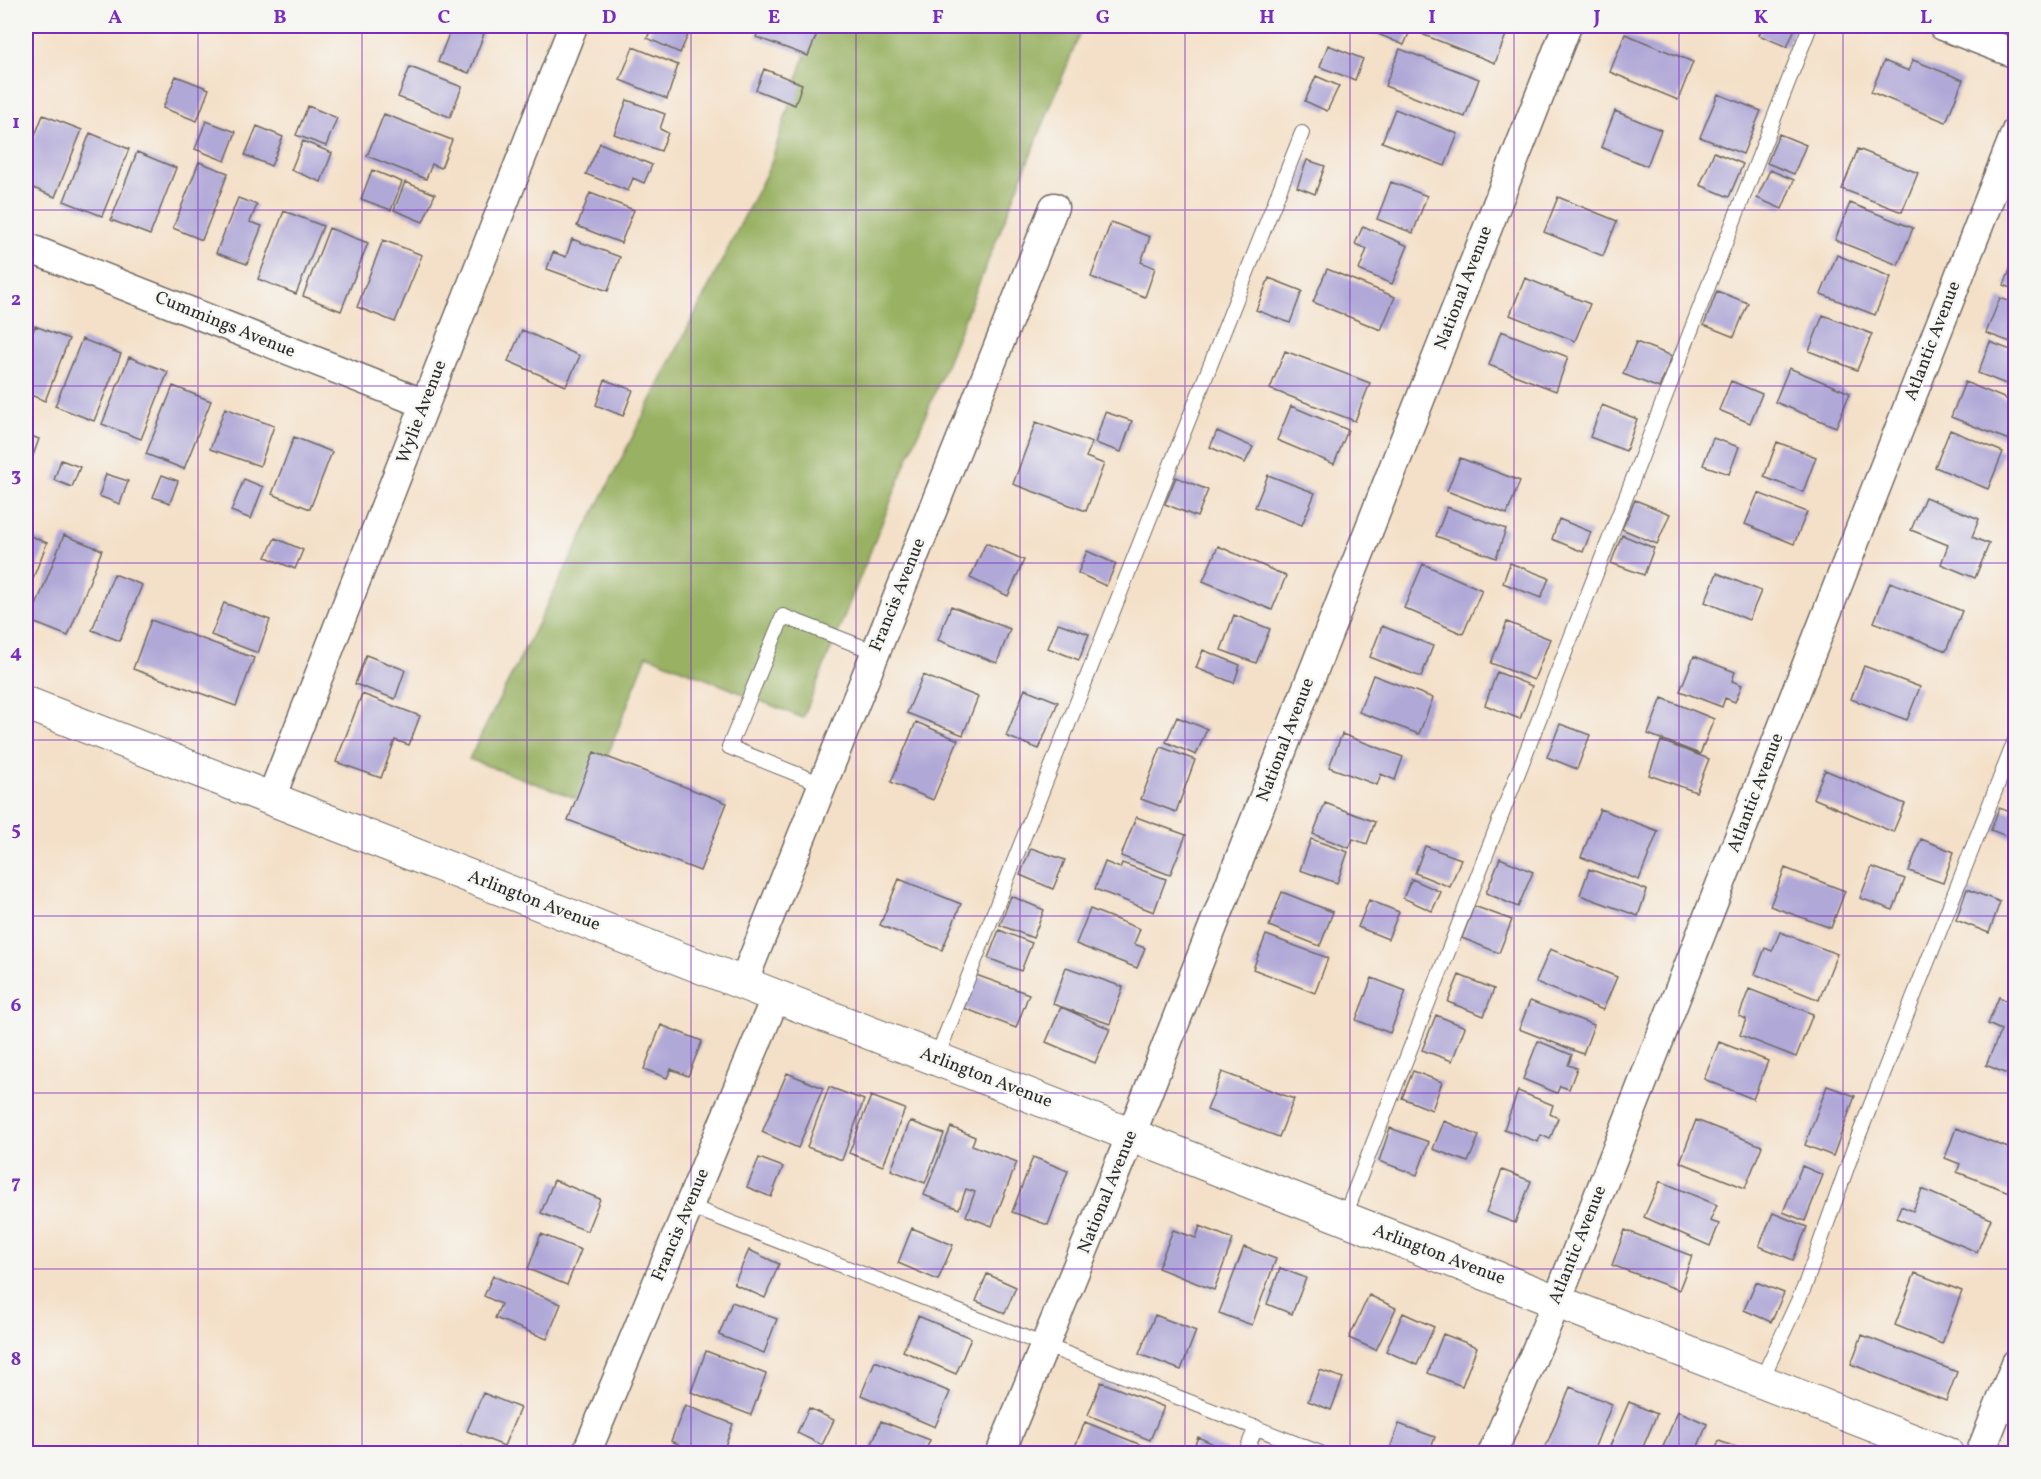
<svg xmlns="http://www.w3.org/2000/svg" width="2041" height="1479" font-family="Vollkorn,serif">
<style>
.forest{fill:#98b162;stroke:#626e46;stroke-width:1.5}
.building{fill:#b0a8d7}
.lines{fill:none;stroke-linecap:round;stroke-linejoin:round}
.lane-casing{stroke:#716a62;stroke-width:16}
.street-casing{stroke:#716a62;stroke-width:31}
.secondary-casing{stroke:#716a62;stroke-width:35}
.lane{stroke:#fff;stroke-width:14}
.street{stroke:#fff;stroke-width:28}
.secondary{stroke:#fff;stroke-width:33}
.grid{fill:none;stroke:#7b2cbf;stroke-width:1.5;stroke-opacity:0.55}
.labels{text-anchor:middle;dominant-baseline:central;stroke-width:5;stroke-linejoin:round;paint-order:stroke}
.street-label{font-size:18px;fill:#2b2b2b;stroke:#f6f6f2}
.neatline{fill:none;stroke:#7b2cbf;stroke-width:2}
.grid-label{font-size:20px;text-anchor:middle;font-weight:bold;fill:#7b2cbf}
</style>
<rect width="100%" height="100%" fill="#f6f6f2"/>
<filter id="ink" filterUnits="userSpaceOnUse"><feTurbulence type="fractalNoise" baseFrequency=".0167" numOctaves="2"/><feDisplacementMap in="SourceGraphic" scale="12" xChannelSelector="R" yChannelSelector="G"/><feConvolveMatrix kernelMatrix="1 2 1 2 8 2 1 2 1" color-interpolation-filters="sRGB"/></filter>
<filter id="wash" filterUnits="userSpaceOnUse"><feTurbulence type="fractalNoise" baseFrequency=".008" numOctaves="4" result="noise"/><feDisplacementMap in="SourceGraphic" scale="24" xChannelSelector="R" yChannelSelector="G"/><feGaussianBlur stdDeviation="1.35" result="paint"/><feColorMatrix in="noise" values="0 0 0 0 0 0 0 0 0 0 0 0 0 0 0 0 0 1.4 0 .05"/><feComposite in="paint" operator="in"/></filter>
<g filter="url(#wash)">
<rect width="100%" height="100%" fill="#f4e0c8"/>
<!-- forest -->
<path class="forest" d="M814 26H1083L803 718 647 655 589 803 469 759 770 166Z"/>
<g id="blocks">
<!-- building -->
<path class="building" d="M452 26H462L484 34 469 73 438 62Z
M653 26H692L680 53 647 38Z
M760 26H820L808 56 756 37Z
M1367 26H1412L1404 45 1366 29Z
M1428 26H1497L1508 30 1495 63 1424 35Z
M1763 26H1796L1787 47 1759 35Z
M1625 34 1693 62 1678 100 1610 72Z
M1328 45 1363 59 1355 80 1320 67Z
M633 47 678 65 667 99 620 80Z
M1400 49 1479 79 1465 117 1385 86Z
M1913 60 1963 80 1946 122 1871 92 1884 61 1909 71Z
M410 67 462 87 450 117 398 97Z
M764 69 802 84 795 105 756 90Z
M176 76 209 89 197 121 163 108Z
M1316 76 1339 86 1327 111 1305 101Z
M1718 94 1761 111 1743 154 1700 137Z
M627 100 665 114 660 129 668 133 661 151 614 134Z
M308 106 337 118 326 146 296 135Z
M1395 109 1458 134 1445 166 1382 142Z
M1615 111 1661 130 1647 166 1601 147Z
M384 114 452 140 441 168 432 164 426 179 367 156Z
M43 115 82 130 55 197 26 185V159Z
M206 121 236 132 225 161 195 149Z
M257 126 283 137 271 166 245 155Z
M90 133 129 149 102 216 64 201Z
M1779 134 1806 145 1794 174 1767 163Z
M303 141 332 153 321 182 291 170Z
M600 143 652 165 644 183 633 178 628 191 586 174Z
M1858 149 1918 173 1902 212 1842 189Z
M137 152 176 168 150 235 111 220Z
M1714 152 1743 164 1729 197 1700 185Z
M1307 160 1325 166 1315 194 1297 187Z
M199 162 228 173 202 240 173 228Z
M372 170 402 182 391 210 361 199Z
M1770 170 1794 180 1782 209 1757 198Z
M405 182 435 194 423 222 394 210Z
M1391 182 1427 196 1413 233 1377 219Z
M590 193 634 210 621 243 577 226Z
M1558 197 1617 221 1603 256 1544 232Z
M238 198 257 205 250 222 262 226 247 264 216 253Z
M1850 203 1913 228 1898 265 1835 240Z
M284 211 323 226 296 294 258 279Z
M1111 222 1150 237 1141 262 1155 268 1145 297 1091 277Z
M1363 226 1408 246 1392 284 1359 270 1367 249 1355 244Z
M329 228 368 243 341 311 303 296Z
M572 239 620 257 608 291 547 269 553 252 566 257Z
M383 240 422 255 395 322 357 307Z
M1837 255 1891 277 1875 315 1821 294Z
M2015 257H2016V290L2004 285Z
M1327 269 1395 297 1381 330 1313 302Z
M1269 278 1302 291 1290 323 1256 310Z
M1525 278 1590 304 1575 341 1510 315Z
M1717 291 1748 303 1734 337 1704 325Z
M2000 298 2016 304V344L1986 333Z
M1823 315 1872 334 1857 370 1809 351Z
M35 326 69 339 45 401 26 393V351Z
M522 330 580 356 566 386 508 361Z
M1501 331 1568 357 1556 391 1489 365Z
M82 339 121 354 94 421 55 406Z
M1636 342 1672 356 1659 388 1623 374Z
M1990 342 2016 352V388L1978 373Z
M1285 351 1370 383 1355 421 1270 389Z
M129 357 168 372 141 439 102 424Z
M1789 368 1850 393 1836 427 1775 402Z
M605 380 633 390 623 416 596 405Z
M1731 381 1762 394 1750 423 1719 410Z
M1965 382 2016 403V424L2009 440 1951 417Z
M173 386 211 401 184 469 146 454Z
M1602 405 1637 419 1626 451 1590 437Z
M1291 406 1348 430 1334 464 1277 440Z
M225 408 274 426 260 466 210 449Z
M1105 412 1132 421 1121 452 1095 443Z
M1036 422 1092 443 1086 457 1104 464 1086 511 1013 484Z
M1950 430 2003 452 1988 489 1935 467Z
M1217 431 1253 447 1245 463 1210 447Z
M26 434 39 439 29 467 26 466Z
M294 437 332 452 310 509 272 494Z
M1713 438 1739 447 1729 474 1703 465Z
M1777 442 1816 457 1803 492 1764 477Z
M1460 458 1520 481 1507 514 1447 491Z
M61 460 80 467 72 487 54 480Z
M106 474 128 481 120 504 99 496Z
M162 475 178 481 170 503 153 497Z
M1268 475 1315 493 1302 525 1255 507Z
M1176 477 1208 490 1197 517 1165 504Z
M244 479 263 487 251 519 231 511Z
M1758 493 1807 512 1794 544 1745 524Z
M1925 497 1979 519 1972 537 1989 544 1975 578 1941 564 1948 545 1911 530Z
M1635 500 1670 514 1657 544 1622 529Z
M1447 507 1506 529 1496 558 1436 536Z
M1559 519 1591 532 1583 552 1552 539Z
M26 534 47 543 26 596Z
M64 535 102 550 68 636 30 621Z
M1622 535 1654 548 1644 575 1611 563Z
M275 538 303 550 295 569 266 557Z
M986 543 1024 560 1008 596 970 578Z
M1218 546 1286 576 1272 610 1203 581Z
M1087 551 1116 564 1106 586 1078 573Z
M1510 563 1549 578 1541 598 1503 583Z
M1423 564 1482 590 1463 634 1404 608Z
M1717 573 1761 591 1749 620 1705 602Z
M114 574 142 585 120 641 92 630Z
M1890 582 1962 611 1946 651 1874 622Z
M224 603 270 620 258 653 211 635Z
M951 606 1010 629 997 663 938 640Z
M1234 615 1270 629 1256 663 1221 650Z
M151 620 254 658 236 706 133 669Z
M1507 622 1550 639 1534 680 1491 663Z
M1058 623 1089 634 1079 660 1048 648Z
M1382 626 1433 646 1421 677 1370 657Z
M1203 650 1240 665 1234 683 1196 668Z
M366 655 405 670 395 699 355 684Z
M1694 656 1735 672 1732 681 1742 685 1735 702 1725 698 1722 707 1680 691Z
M1864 666 1920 687 1907 720 1851 699Z
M1497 672 1532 686 1520 719 1485 705Z
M923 675 978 697 963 735 907 713Z
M1373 675 1433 698 1419 734 1359 712Z
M1025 689 1058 702 1039 749 1006 736Z
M362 694 420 716 409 745 395 740 381 778 336 762Z
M1662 698 1714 719 1700 754 1648 734Z
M1177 717 1207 729 1196 755 1166 742Z
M916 722 958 740 933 800 891 782Z
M1560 724 1590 735 1577 769 1547 757Z
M1342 734 1403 757 1395 780 1381 774 1377 785 1329 767Z
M1661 741 1709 759 1696 792 1649 775Z
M1161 747 1195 760 1176 812 1141 799Z
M594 752 727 803 700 871 568 820Z
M2015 768H2016V788L2009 785Z
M1825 770 1905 804 1893 832 1813 798Z
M1325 803 1375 822 1367 844 1353 839 1349 848 1313 834Z
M1999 808 2016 814V840L1991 830Z
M1600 809 1658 831 1639 880 1581 857Z
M1136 817 1186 835 1170 875 1121 856Z
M1311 839 1348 852 1337 883 1300 870Z
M1921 839 1954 852 1943 883 1909 871Z
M1425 846 1461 859 1450 887 1415 873Z
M1031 848 1065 860 1053 889 1020 875Z
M1500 858 1533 872 1518 907 1486 893Z
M1105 862 1120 868 1122 863 1166 879 1154 912 1095 889Z
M1872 867 1905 879 1893 910 1860 898Z
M1785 868 1845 891 1831 928 1770 906Z
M1589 869 1647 890 1638 916 1580 895Z
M899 879 961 904 942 950 880 925Z
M1412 879 1441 892 1432 911 1403 898Z
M1967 889 2000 902 1989 933 1956 920Z
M1282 892 1333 912 1320 946 1269 926Z
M1011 896 1044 910 1033 938 1000 925Z
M1369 900 1399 912 1388 939 1358 927Z
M1474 906 1512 920 1499 953 1462 938Z
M1090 909 1140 929 1134 944 1145 948 1137 968 1076 944Z
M999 930 1032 943 1021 971 988 958Z
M1780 932 1837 954 1819 1000 1755 974 1765 948 1772 951Z
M1266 935 1328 958 1315 993 1253 969Z
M1550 949 1617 977 1603 1010 1536 982Z
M1066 967 1123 987 1110 1024 1053 1004Z
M976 975 1029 994 1016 1028 964 1008Z
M1459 975 1494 989 1484 1016 1448 1002Z
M1372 978 1406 991 1390 1033 1356 1020Z
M1749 989 1813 1014 1796 1057 1740 1035 1746 1019 1739 1016Z
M1999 997 2016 1005V1078L1986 1065 2001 1030 1988 1024Z
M1530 1001 1594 1025 1583 1054 1519 1029Z
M1061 1007 1110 1029 1095 1063 1046 1042Z
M1436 1015 1465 1027 1452 1061 1422 1050Z
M661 1025 702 1041 688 1076 671 1069 667 1078 644 1069Z
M1538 1041 1572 1055 1568 1065 1577 1068 1569 1089 1560 1086 1557 1093 1523 1079Z
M1719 1042 1768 1061 1753 1099 1704 1079Z
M1413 1071 1442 1082 1432 1110 1402 1098Z
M1222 1072 1294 1099 1279 1137 1207 1110Z
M787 1073 823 1088 798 1148 762 1132Z
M1827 1086 1855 1096 1833 1156 1805 1145Z
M829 1087 864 1100 842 1160 807 1147Z
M1518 1091 1553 1105 1550 1114 1558 1118 1550 1139 1541 1135 1538 1142 1504 1129Z
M871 1096 905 1109 883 1166 849 1153Z
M1696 1120 1762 1146 1745 1188 1680 1162Z
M910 1121 944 1134 925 1183 891 1170Z
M1444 1121 1479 1136 1468 1162 1433 1149Z
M951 1127 975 1137 972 1145 1017 1162 992 1226 966 1216 975 1192 966 1189 959 1209 924 1195Z
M1390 1128 1429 1142 1417 1175 1379 1161Z
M1956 1128 2016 1151 2014 1194 1957 1172 1960 1164 1945 1158Z
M1033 1157 1068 1171 1048 1225 1012 1212Z
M759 1158 783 1167 771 1197 747 1187Z
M1802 1166 1823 1175 1805 1221 1783 1212Z
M1502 1170 1531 1181 1515 1223 1486 1212Z
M554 1180 600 1199 587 1231 541 1213Z
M1660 1181 1717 1205 1710 1221 1719 1224 1710 1246 1644 1217Z
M1922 1189 1991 1219 1977 1252 1896 1218 1901 1206 1913 1211Z
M1773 1213 1807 1227 1793 1260 1759 1246Z
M1200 1226 1233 1239 1214 1290 1158 1268 1173 1230 1196 1238Z
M912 1228 953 1245 938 1280 898 1263Z
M1625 1230 1692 1256 1679 1290 1612 1265Z
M541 1234 581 1250 567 1285 528 1269Z
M1244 1247 1276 1259 1252 1325 1219 1313Z
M749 1250 779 1264 765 1298 734 1284Z
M1280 1268 1306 1278 1292 1314 1267 1304Z
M1915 1273 1962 1291 1942 1344 1895 1325Z
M987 1274 1016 1287 1005 1313 976 1301Z
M493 1276 561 1304 547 1339 495 1318 501 1304 484 1296Z
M1756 1282 1784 1293 1771 1322 1744 1310Z
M1369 1295 1396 1308 1376 1350 1349 1338Z
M732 1302 777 1319 764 1353 719 1335Z
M1403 1313 1434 1327 1417 1365 1386 1351Z
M1155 1315 1196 1331 1181 1370 1139 1354Z
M918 1316 971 1338 956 1374 903 1351Z
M1443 1334 1477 1347 1462 1386 1428 1373Z
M1862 1335 1957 1372 1946 1401 1851 1364Z
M706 1351 766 1374 751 1415 691 1392Z
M875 1361 950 1392 935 1427 861 1395Z
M1320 1370 1343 1378 1331 1410 1308 1401Z
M1101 1382 1164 1407 1150 1440 1088 1415Z
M1570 1387 1612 1404 1592 1454H1543Z
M483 1393 520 1408 504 1446 467 1431Z
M1629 1402 1657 1414 1640 1454H1628L1610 1446Z
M685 1405 733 1424 722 1454H702L671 1441Z
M809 1408 834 1420 822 1445 797 1433Z
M1678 1411 1707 1424 1695 1454H1660Z
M881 1421 930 1440 924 1454H868Z
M1085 1422 1146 1447 1143 1454H1072Z
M1399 1424 1435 1437 1429 1454H1388Z
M1198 1437 1227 1450 1225 1454H1191Z
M1719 1441 1753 1453V1454H1714Z
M461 1447 477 1453V1454H458Z"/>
</g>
</g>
<g filter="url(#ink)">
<use href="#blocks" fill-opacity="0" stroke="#716a62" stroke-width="1.5"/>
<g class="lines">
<defs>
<path id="lane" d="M822 784 729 747 783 616 875 652
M936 1059 1302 133
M689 1206 1323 1454
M1344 1218 1810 26
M1761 1381 1804 1288 1855 1145 2016 738
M1245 1454 1256 1427"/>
<path id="street" d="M1943 26 2016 54
M26 247 425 404
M271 798 573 26
M743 983 1054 207
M586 1454 776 996
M1000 1454 1131 1135 1567 26
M1492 1454 1557 1301 2016 131
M1980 1454 2016 1363"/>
<path id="secondary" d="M26 703 1947 1454"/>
</defs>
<!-- lane casing -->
<use href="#lane" class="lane-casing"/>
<!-- street casing -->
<use href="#street" class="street-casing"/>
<!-- secondary casing -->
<use href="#secondary" class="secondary-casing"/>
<!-- lane -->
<use href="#lane" class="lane"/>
<!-- street -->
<use href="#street" class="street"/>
<!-- secondary -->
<use href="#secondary" class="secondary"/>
</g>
</g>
<!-- grid -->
<path class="grid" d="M198 26V1454M362 26V1454M527 26V1454M691 26V1454M856 26V1454M1020 26V1454M1185 26V1454M1350 26V1454M1514 26V1454M1679 26V1454M1843 26V1454M26 210H2016M26 386H2016M26 563H2016M26 740H2016M26 916H2016M26 1093H2016M26 1269H2016"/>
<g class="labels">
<!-- street labels -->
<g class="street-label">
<text transform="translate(1464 288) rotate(-69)">National Avenue</text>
<text transform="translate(225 325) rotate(22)">Cummings Avenue</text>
<text transform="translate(1933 341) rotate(-69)">Atlantic Avenue</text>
<text transform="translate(422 412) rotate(-69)">Wylie Avenue</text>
<text transform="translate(898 595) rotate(-68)">Francis Avenue</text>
<text transform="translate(1286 740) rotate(-69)">National Avenue</text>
<text transform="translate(1756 793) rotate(-69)">Atlantic Avenue</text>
<text transform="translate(534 901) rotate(21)">Arlington Avenue</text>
<text transform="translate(986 1078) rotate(21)">Arlington Avenue</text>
<text transform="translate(1108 1192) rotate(-68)">National Avenue</text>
<text transform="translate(681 1225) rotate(-67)">Francis Avenue</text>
<text transform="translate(1578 1245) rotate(-68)">Atlantic Avenue</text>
<text transform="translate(1439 1255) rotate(21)">Arlington Avenue</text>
</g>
</g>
<!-- margin -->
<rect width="2041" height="1479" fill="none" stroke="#f6f6f2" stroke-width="66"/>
<rect x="33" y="33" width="1975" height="1413" class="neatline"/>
<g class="grid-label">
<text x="115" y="23">A</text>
<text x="280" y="23">B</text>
<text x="444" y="23">C</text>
<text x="609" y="23">D</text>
<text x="774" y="23">E</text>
<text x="938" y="23">F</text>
<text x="1103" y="23">G</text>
<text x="1267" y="23">H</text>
<text x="1432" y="23">I</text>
<text x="1597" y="23">J</text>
<text x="1761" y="23">K</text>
<text x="1926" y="23">L</text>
<text x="16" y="128">1</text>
<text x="16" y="305">2</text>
<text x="16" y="481">3</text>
<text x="16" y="658">4</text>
<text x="16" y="835">5</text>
<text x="16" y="1011">6</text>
<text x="16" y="1188">7</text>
<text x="16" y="1365">8</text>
</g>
</svg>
